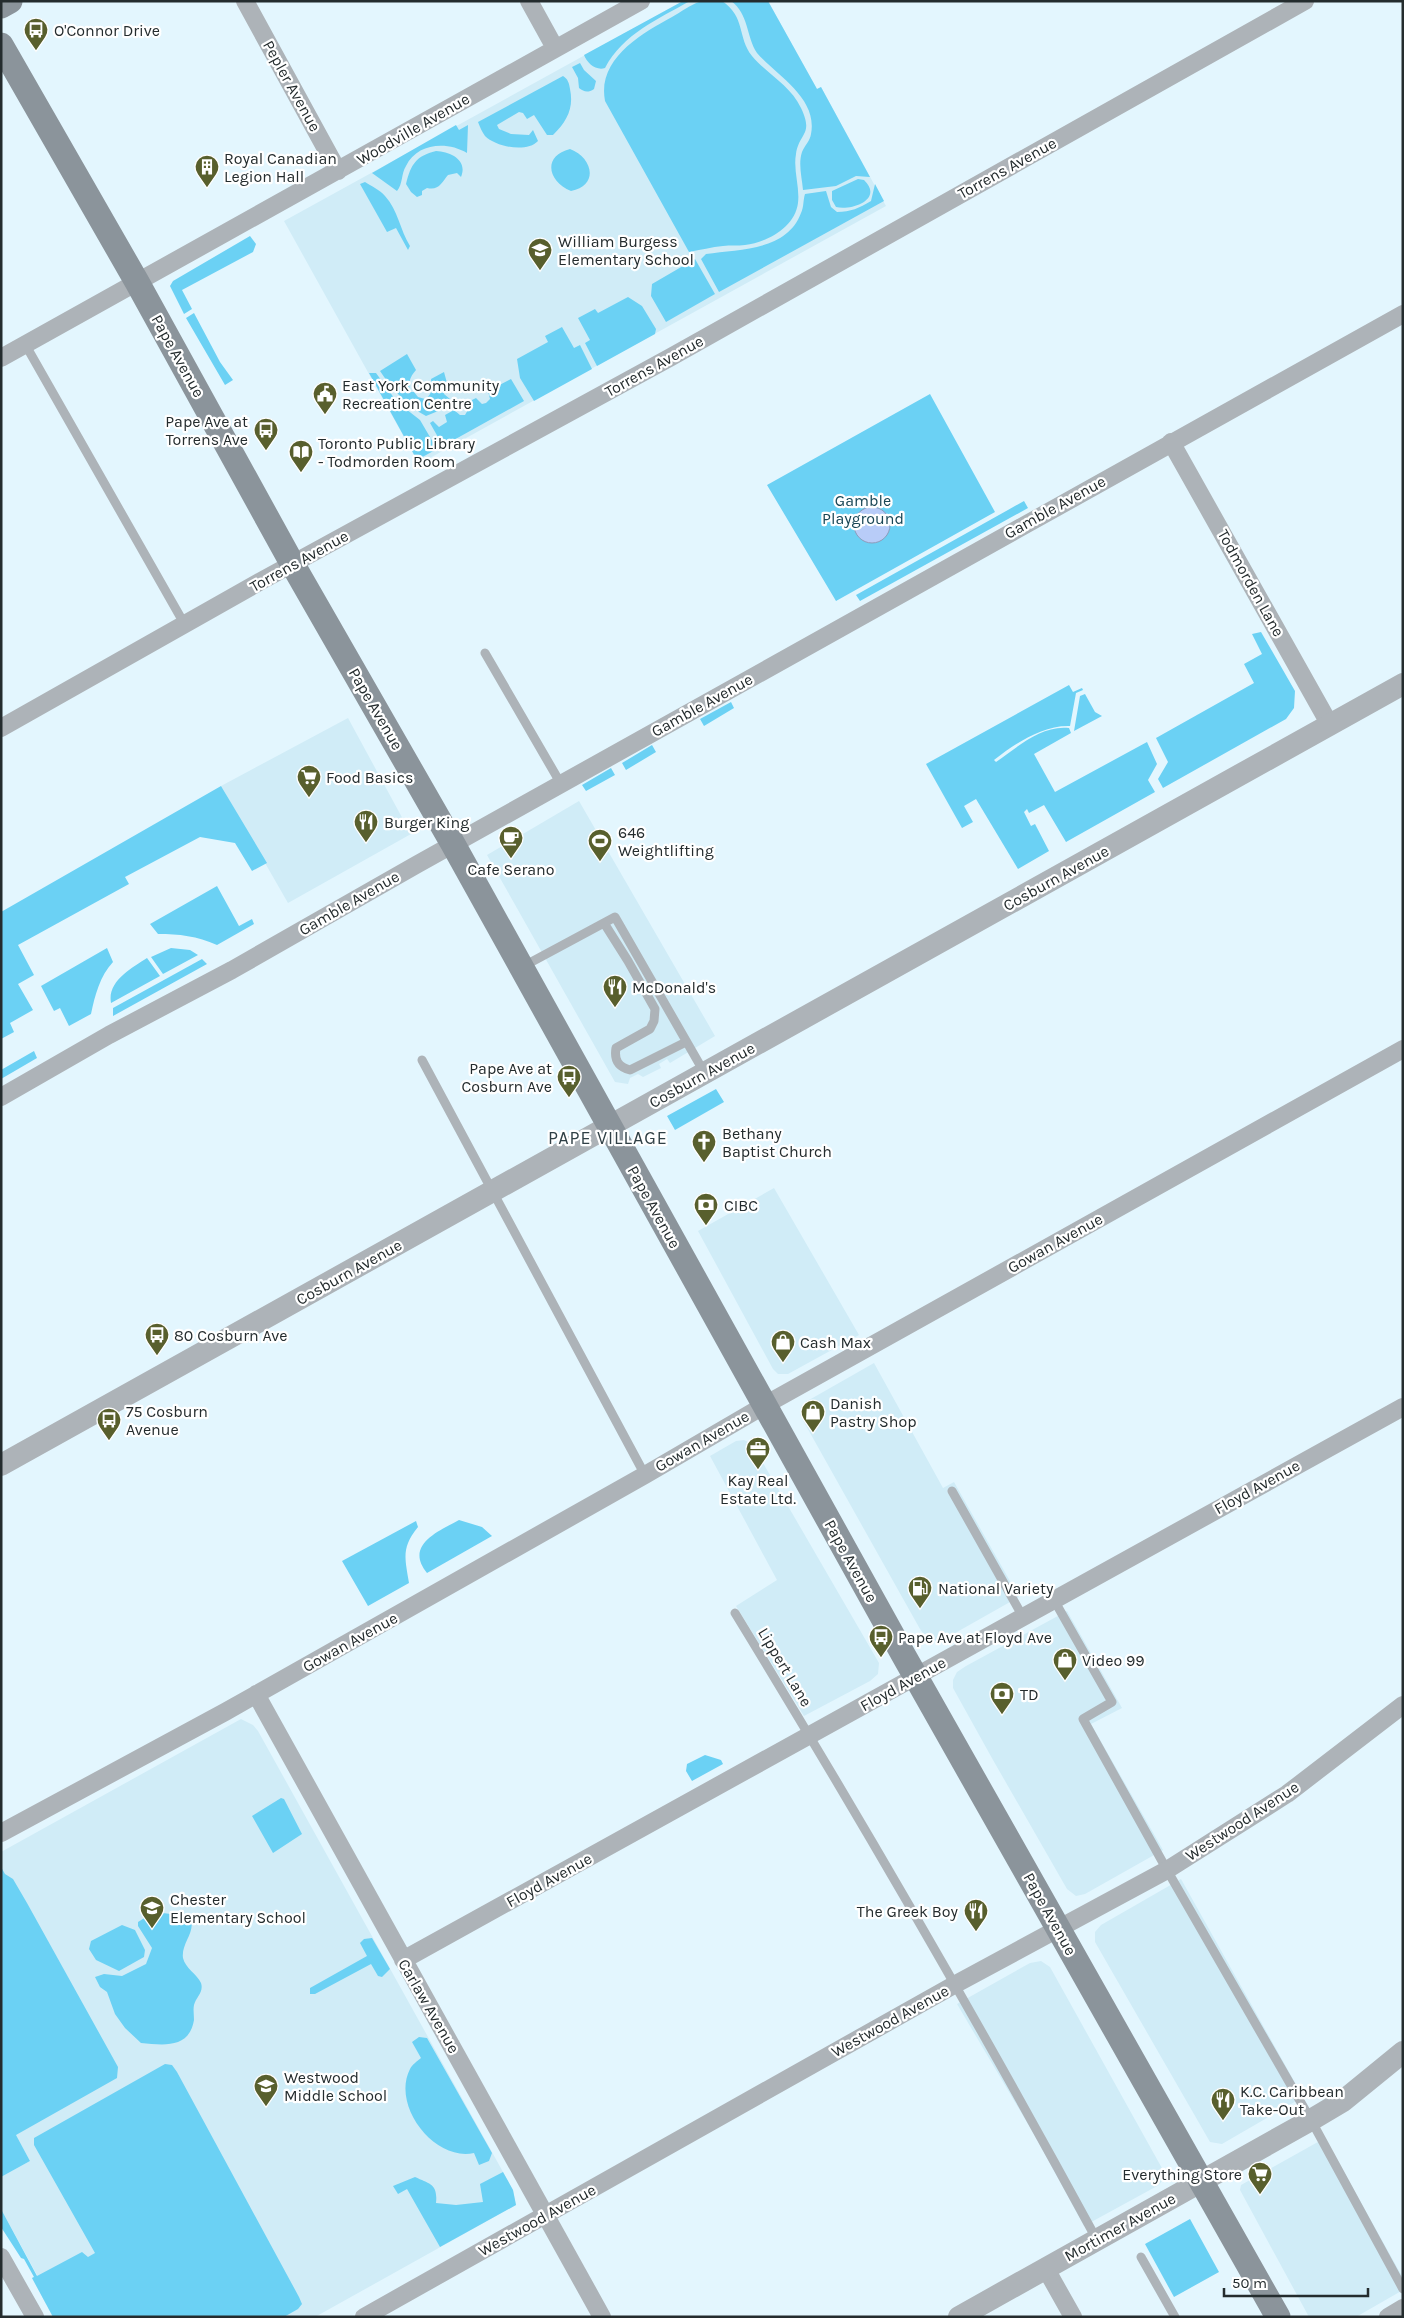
<svg xmlns="http://www.w3.org/2000/svg" width="1404" height="2318" font-family="Karla,sans-serif">
<style>
.built{fill:#d0ecf7}
.green{fill:#6bd1f4}
.water{fill:#b8ccf8;stroke:#8c9cbb}
.lines{fill:none;stroke-linecap:round;stroke-linejoin:round}
.service{stroke:#adb3b8;stroke-width:9}
.minor{stroke:#adb3b8;stroke-width:18}
.tertiary{stroke:#adb3b8;stroke-width:22}
.secondary{stroke:#8b949b;stroke-width:25}
.labels{text-anchor:middle;dominant-baseline:central;stroke-width:4.5;stroke-linejoin:round;paint-order:stroke}
.poi-label{font-size:16px;fill:#242c2e;stroke:#fff;text-anchor:start}
.street-label{font-size:16px;fill:#242c2e;stroke:#fff}
.park-label{font-size:16px;fill:#184655;stroke:#fff}
.neighbourhood-label{font-size:18px;letter-spacing:1px;fill:#304046;stroke:#fff}
</style>
<rect width="100%" height="100%" fill="#e3f6fe"/>
<!-- built -->
<path class="built" d="M683 1H768L817 89 821 87 886 206 419 464 284 221Z
M348 718 411 834 288 903 221 786Z
M579 801 715 1036 670 1063 667 1059 659 1064 661 1068 643 1077 638 1074 630 1078 628 1084 615 1082 487 855Z
M774 1188 859 1335 788 1374H778L773 1369 698 1231Z
M874 1363 943 1488 954 1482 1019 1597 941 1641H929L920 1629 800 1415 801 1406 809 1400Z
M744 1440 752 1444 879 1663 878 1674 870 1681 804 1716 736 1606 777 1580 710 1456 736 1441Z
M1067 1611 1122 1708 1091 1724 1163 1850 1085 1894 1076 1896 1067 1889 993 1760 953 1688V1680L957 1672 966 1666Z
M241 1719 253 1725 258 1731 513 2190 516 2205 315 2317H53L32 2278 37 2275 1 2209V2177L30 2161 1 2108V1852Z
M1181 1879 1303 2097 1222 2144 1210 2142 1095 1942V1932L1101 1925Z
M1041 1961 1050 1967 1163 2170V2179L1159 2185 1084 2226 1035 2136 957 2004 1030 1963Z
M1325 2138 1403 2278V2290L1356 2317H1309L1240 2190 1241 2185Z"/>
<!-- green -->
<path class="green" d="M683 1H690C658 19 623 34 605 68 596 71 587 63 584 55Z
M722 1C746 17 737 37 752 56 767 74 791 86 801 108 814 135 799 133 796 154 793 170 800 187 798 203 795 227 768 242 745 245 738 246 730 245 723 246 712 247 700 250 689 252L605 101C597 59 641 34 672 17 681 12 690 5 699 2 706 0 715 1 722 1Z
M731 1H768L817 89 821 87 870 177 856 176 836 186 803 190C802 178 798 164 802 152 805 145 810 141 811 134 818 98 777 76 757 53 746 36 749 14 731 1Z
M580 63 584 70 596 81 594 89C588 93 584 92 579 88L578 78 572 67Z
M563 76C568 79 569 83 570 89 574 108 567 121 553 135H547L534 115 527 119 523 113 519 112 497 125 499 129 511 134 529 135 533 130 538 141C527 153 496 147 485 136 482 132 480 127 478 122Z
M456 125 459 130 468 125 467 153C447 141 417 143 406 166 401 174 403 184 397 191L372 173Z
M570 149C592 157 600 185 571 191 548 182 542 156 570 149Z
M436 151C451 152 468 160 461 177L457 173 448 175C442 182 439 191 427 188L422 191V195L417 197 411 192 406 184C411 164 416 156 436 151Z
M858 179 864 180C884 199 852 211 836 207L832 200V191Z
M365 182C371 186 380 190 385 196 398 210 400 230 410 246L408 250 396 228 387 232 360 184Z
M875 184 884 201 719 292 701 259 706 254C739 249 787 251 801 213 804 207 803 200 805 194L826 191 831 207 837 212C851 212 859 208 871 201Z
M250 236 256 244 253 252 182 290 192 309 184 314 170 286 173 281Z
M695 259 715 294 666 322 651 296 652 284Z
M628 297 642 306 656 329 655 334 597 366 585 343 590 340 578 318 595 309 598 313Z
M194 313 220 362 233 380 225 385 186 318Z
M562 327 574 348 580 345 592 369 534 401 520 378 517 359 548 342 545 336Z
M407 354 416 370C410 377 408 382 410 392H414L418 397 425 399C433 394 432 388 431 379L444 372 447 383 444 394 450 399 443 409 426 416C407 406 392 389 380 371Z
M369 373H376L397 402 420 420 437 449 417 460Z
M511 379 524 401 443 446 430 423 433 421 439 427 447 422 445 415 454 410 460 415H465L469 408 466 403 476 398 482 404 486 403 490 399 488 391Z
M930 394 995 512 836 601 767 485Z
M1024 501 1028 508 860 601 856 595Z
M1261 632 1295 691 1294 708 1286 719 1163 788 1158 779 1168 762 1156 738 1254 683 1244 664 1262 654 1252 634Z
M1069 685 1073 692 1082 688 1083 690 1076 693 1070 726C1042 725 1015 744 994 760L996 762C1018 747 1041 725 1069 728L1071 733 1034 754 1055 792 1147 742 1157 764 1148 780 1155 792 1066 842 1044 805 1029 813 1027 809 1024 812 1031 826 1035 824 1049 851 1018 869 976 799 964 806 973 822 962 828 926 764Z
M1085 694 1095 712 1102 716 1074 731 1080 696Z
M731 702 734 708 704 726 700 719Z
M652 745 656 752 626 770 622 763Z
M611 768 615 775 586 791 582 785Z
M221 786 267 863 252 871 235 843 200 837 125 877 129 884 18 945 34 975 18 984 33 1010 10 1023 14 1032 1 1039V912Z
M217 886 239 926 252 919 254 924 217 945C197 936 179 934 158 934L150 924Z
M107 948 113 962C100 976 95 995 91 1014L69 1026 60 1008 54 1011 41 986Z
M171 948 190 950 198 955 163 974 151 957Z
M147 958 160 976 111 1003C107 981 132 968 147 958Z
M202 959 207 964 113 1016V1008Z
M34 1051 37 1058 1 1079V1070Z
M716 1089 724 1102 675 1130 667 1116Z
M459 1520 482 1527 492 1536 427 1573C404 1545 439 1531 459 1520Z
M416 1521 418 1527C401 1548 405 1558 409 1583L368 1606 342 1561Z
M705 1755 721 1760 723 1764 692 1781 686 1771 687 1764Z
M281 1798 284 1799 302 1834 273 1853 252 1816Z
M1 1867 5 1874 13 1879 27 1903 118 2067 117 2078 16 2135 30 2161 1 2177Z
M154 1912 171 1914 191 1920C195 1933 181 1944 183 1958 185 1968 197 1974 201 1983 204 1992 196 1997 194 2005 193 2010 194 2015 194 2020 189 2049 164 2045 141 2043L125 2028 115 2014 107 1992 100 1987 95 1977 104 1974 122 1976 146 1964 152 1948 138 1926V1922Z
M122 1925 135 1930 145 1950 144 1957 119 1971 96 1960 89 1949 91 1941Z
M372 1938 390 1969 382 1977 378 1976 371 1964 315 1994H310V1988L367 1956 360 1943 364 1939Z
M419 2037 427 2038 492 2153 489 2161 479 2165 474 2153C435 2162 391 2106 410 2069 412 2065 417 2061 421 2058L412 2042Z
M165 2064 172 2065 177 2072 299 2297 302 2304 298 2309 284 2317H53L32 2278 34 2277 24 2259 21 2258 1 2227V2209L37 2276 82 2252 88 2257 95 2253 34 2145V2138Z
M503 2172 513 2190 516 2205 440 2247 407 2189 398 2194 393 2186 415 2177C430 2184 438 2184 436 2203L456 2205 483 2202 480 2184Z
M1190 2219 1219 2272 1174 2297 1145 2244Z"/>
<!-- water -->
<path class="water" d="M854 525a18 18 0 1 1 36 0a18 18 0 1 1-36 0Z"/>
<g class="lines">
<!-- service -->
<path class="service" d="M25 344 185 625
M485 653 561 784
M604 923 628 961 655 1009 654 1021 650 1029 616 1048C614 1060 618 1067 630 1070L686 1042
M522 967 615 917 704 1072
M422 1060 645 1475
M952 1491 1023 1617
M1054 1600 1112 1702 1083 1719 1167 1870 1311 2120 1403 2289
M735 1613C861 1819 982 2028 1097 2240
M1141 2257 1175 2317"/>
<!-- minor -->
<path class="minor" d="M245 1 338 171
M529 1 555 48
M1 358 641 1
M1171 442 1330 725
M1 728 261 581 671 357 1305 1
M1 1097 109 1035 232 970 416 865 1403 314
M256 1694 602 2317
M1 1833 225 1712 645 1475 765 1405 1403 1049
M403 1960 1403 1407
M1 2257 35 2317
M1046 2269 1073 2317
M364 2317 954 1985 1167 1870 1287 1794 1403 1705
M1388 2317 1403 2308"/>
<!-- tertiary -->
<path class="tertiary" d="M1 1465 1403 684
M959 2317 1311 2120 1343 2101 1403 2052"/>
<!-- secondary -->
<path class="secondary" d="M1 6 10 1
M1 45 137 282 293 565 453 844 904 1656 1278 2317"/>
</g>
<!-- icons -->
<defs>
<symbol id="bus-pin" viewBox="-11 -11 22 30"><path d="M0 17L-7.5 6A9.5 9.5 0 1 1 7.5 6Z" fill="#585f2d" stroke="#fff"/><path d="M-5-6H5V4H4V6H2V4H-2V6H-4V4H-5ZM-3.5-4V0h7V-4ZM-3.5 1.2v1.5H-2V1.2ZM2 1.2v1.5H3.5V1.2Z" fill="#fff"/></symbol>
<symbol id="building-pin" viewBox="-11 -11 22 30"><path d="M0 17L-7.5 6A9.5 9.5 0 1 1 7.5 6Z" fill="#585f2d" stroke="#fff"/><path d="M-4-6H4V6H1V3H-1V6H-4ZM-2.5-4.3h1.7v1.8h-1.7ZM.8-4.3h1.7v1.8H.8ZM-2.5-1h1.7V.8h-1.7ZM.8-1h1.7V.8H.8Z" fill="#fff"/></symbol>
<symbol id="school-pin" viewBox="-11 -11 22 30"><path d="M0 17L-7.5 6A9.5 9.5 0 1 1 7.5 6Z" fill="#585f2d" stroke="#fff"/><path d="M0-5L7-2L0 1L-7-2ZM-4 1L0 2.5L4 1V4Q0 6-4 4Z" fill="#fff"/></symbol>
<symbol id="civic-pin" viewBox="-11 -11 22 30"><path d="M0 17L-7.5 6A9.5 9.5 0 1 1 7.5 6Z" fill="#585f2d" stroke="#fff"/><path d="M-.6-6.5H3V-4.5H.6V-3L4-1V1h2V6H-6V1h2V-1L-.6-3ZM-1.2 2.5V6h2.4V2.5Z" fill="#fff"/></symbol>
<symbol id="library-pin" viewBox="-11 -11 22 30"><path d="M0 17L-7.5 6A9.5 9.5 0 1 1 7.5 6Z" fill="#585f2d" stroke="#fff"/><path d="M-6-4Q-3-5.5-.7-3.5V5Q-3 3-6 4ZM6-4Q3-5.5 .7-3.5V5Q3 3 6 4Z" fill="#fff"/></symbol>
<symbol id="supermarket-pin" viewBox="-11 -11 22 30"><path d="M0 17L-7.5 6A9.5 9.5 0 1 1 7.5 6Z" fill="#585f2d" stroke="#fff"/><path d="M-6-5.5h2.5l.6 2H6L4.5 2H-2.5L-4.4-4H-6ZM-1.5 3.2a1.3 1.3 0 1 0 .1 0ZM3 3.2a1.3 1.3 0 1 0 .1 0Z" fill="#fff"/></symbol>
<symbol id="restaurant-pin" viewBox="-11 -11 22 30"><path d="M0 17L-7.5 6A9.5 9.5 0 1 1 7.5 6Z" fill="#585f2d" stroke="#fff"/><path d="M-5-6h1v4h1v-4h1v4h1v-4h1v5L-1.5 .5V6h-2V.5L-5-1ZM5-6V6H3V1.5H1.5Q1.5-4 5-6Z" fill="#fff"/></symbol>
<symbol id="cafe-pin" viewBox="-11 -11 22 30"><path d="M0 17L-7.5 6A9.5 9.5 0 1 1 7.5 6Z" fill="#585f2d" stroke="#fff"/><path d="M-5.5-4.5H6V0H3Q3 3.5 0 3.5H-2.5Q-5.5 3.5-5.5 0ZM3-3.2v2h1.7v-2ZM-6 4.5H4V6H-6Z" fill="#fff"/></symbol>
<symbol id="stadium-pin" viewBox="-11 -11 22 30"><path d="M0 17L-7.5 6A9.5 9.5 0 1 1 7.5 6Z" fill="#585f2d" stroke="#fff"/><path d="M0-5a6.5 5 0 1 0 0 10a6.5 5 0 1 0 0-10ZM-3.5-1.8h7v3.6h-7Z" fill="#fff"/></symbol>
<symbol id="church-pin" viewBox="-11 -11 22 30"><path d="M0 17L-7.5 6A9.5 9.5 0 1 1 7.5 6Z" fill="#585f2d" stroke="#fff"/><path d="M-1.2-6h2.4v3.5h3.3v2.4h-3.3V6h-2.4V-.1h-3.3v-2.4h3.3Z" fill="#fff"/></symbol>
<symbol id="bank-pin" viewBox="-11 -11 22 30"><path d="M0 17L-7.5 6A9.5 9.5 0 1 1 7.5 6Z" fill="#585f2d" stroke="#fff"/><path d="M-6-4H6V4H-6ZM0-2.3a2.3 2.3 0 1 0 0 4.6a2.3 2.3 0 1 0 0-4.6Z" fill="#fff"/></symbol>
<symbol id="shop-pin" viewBox="-11 -11 22 30"><path d="M0 17L-7.5 6A9.5 9.5 0 1 1 7.5 6Z" fill="#585f2d" stroke="#fff"/><path d="M-5-2.5h2.3a2.7 3.5 0 0 1 5.4 0H5L5.5 6h-11ZM-1.5-2.5h3a1.5 2.3 0 0 0-3 0Z" fill="#fff"/></symbol>
<symbol id="office-pin" viewBox="-11 -11 22 30"><path d="M0 17L-7.5 6A9.5 9.5 0 1 1 7.5 6Z" fill="#585f2d" stroke="#fff"/><path d="M-6-3h4V-5.5h4V-3h4V5H-6ZM-1-4.5V-3h2v-1.5ZM-6 0V1H6V0Z" fill="#fff"/></symbol>
<symbol id="fuel-pin" viewBox="-11 -11 22 30"><path d="M0 17L-7.5 6A9.5 9.5 0 1 1 7.5 6Z" fill="#585f2d" stroke="#fff"/><path d="M-5.5-6h7V0h2V4h1.3V-2.5L3-4.5l.8-.8L6-3V5H2.5V1h-1V6h-7ZM-4.2-4.7v3.2H.2V-4.7Z" fill="#fff"/></symbol>
</defs>
<g fill-rule="evenodd">
<use href="#bus-pin" x="22" y="16" width="28" height="38"/>
<use href="#building-pin" x="193" y="153" width="28" height="38"/>
<use href="#school-pin" x="526" y="236" width="28" height="38"/>
<use href="#civic-pin" x="311" y="380" width="28" height="38"/>
<use href="#bus-pin" x="252" y="416" width="28" height="38"/>
<use href="#library-pin" x="287" y="438" width="28" height="38"/>
<use href="#supermarket-pin" x="295" y="763" width="28" height="38"/>
<use href="#restaurant-pin" x="352" y="808" width="28" height="38"/>
<use href="#cafe-pin" x="497" y="824" width="28" height="38"/>
<use href="#stadium-pin" x="586" y="827" width="28" height="38"/>
<use href="#restaurant-pin" x="601" y="973" width="28" height="38"/>
<use href="#bus-pin" x="555" y="1063" width="28" height="38"/>
<use href="#church-pin" x="690" y="1128" width="28" height="38"/>
<use href="#bank-pin" x="692" y="1191" width="28" height="38"/>
<use href="#bus-pin" x="143" y="1321" width="28" height="38"/>
<use href="#shop-pin" x="769" y="1328" width="28" height="38"/>
<use href="#shop-pin" x="799" y="1398" width="28" height="38"/>
<use href="#bus-pin" x="95" y="1406" width="28" height="38"/>
<use href="#office-pin" x="744" y="1435" width="28" height="38"/>
<use href="#fuel-pin" x="906" y="1574" width="28" height="38"/>
<use href="#bus-pin" x="867" y="1623" width="28" height="38"/>
<use href="#shop-pin" x="1051" y="1646" width="28" height="38"/>
<use href="#bank-pin" x="988" y="1680" width="28" height="38"/>
<use href="#school-pin" x="138" y="1894" width="28" height="38"/>
<use href="#restaurant-pin" x="962" y="1897" width="28" height="38"/>
<use href="#school-pin" x="252" y="2072" width="28" height="38"/>
<use href="#restaurant-pin" x="1209" y="2086" width="28" height="38"/>
<use href="#supermarket-pin" x="1246" y="2160" width="28" height="38"/>
</g>
<g class="labels">
<!-- poi labels -->
<g class="poi-label">
<text x="54" y="30">O'Connor Drive</text>
<text x="224" y="158">Royal Canadian<tspan x="224" dy="18">Legion Hall</tspan></text>
<text x="558" y="241">William Burgess<tspan x="558" dy="18">Elementary School</tspan></text>
<text x="342" y="385">East York Community<tspan x="342" dy="18">Recreation Centre</tspan></text>
<text x="248" y="421" text-anchor="end">Pape Ave at<tspan x="248" dy="18">Torrens Ave</tspan></text>
<text x="318" y="443">Toronto Public Library<tspan x="318" dy="18">- Todmorden Room</tspan></text>
<text x="326" y="777">Food Basics</text>
<text x="384" y="822">Burger King</text>
<text x="618" y="832">646<tspan x="618" dy="18">Weightlifting</tspan></text>
<text x="511" y="869" text-anchor="middle">Cafe Serano</text>
<text x="632" y="987">McDonald's</text>
<text x="552" y="1068" text-anchor="end">Pape Ave at<tspan x="552" dy="18">Cosburn Ave</tspan></text>
<text x="722" y="1133">Bethany<tspan x="722" dy="18">Baptist Church</tspan></text>
<text x="724" y="1205">CIBC</text>
<text x="174" y="1335">80 Cosburn Ave</text>
<text x="800" y="1342">Cash Max</text>
<text x="830" y="1403">Danish<tspan x="830" dy="18">Pastry Shop</tspan></text>
<text x="126" y="1411">75 Cosburn<tspan x="126" dy="18">Avenue</tspan></text>
<text x="758" y="1480" text-anchor="middle">Kay Real<tspan x="758" dy="18">Estate Ltd.</tspan></text>
<text x="938" y="1588">National Variety</text>
<text x="898" y="1637">Pape Ave at Floyd Ave</text>
<text x="1082" y="1660">Video 99</text>
<text x="1020" y="1694">TD</text>
<text x="170" y="1899">Chester<tspan x="170" dy="18">Elementary School</tspan></text>
<text x="958" y="1911" text-anchor="end">The Greek Boy</text>
<text x="284" y="2077">Westwood<tspan x="284" dy="18">Middle School</tspan></text>
<text x="1240" y="2091">K.C. Caribbean<tspan x="1240" dy="18">Take-Out</tspan></text>
<text x="1242" y="2174" text-anchor="end">Everything Store</text>
</g>
<!-- street labels -->
<g class="street-label">
<text transform="translate(292 86) rotate(61)">Pepler Avenue</text>
<text transform="translate(413 129) rotate(-30)">Woodville Avenue</text>
<text transform="translate(1007 168) rotate(-29)">Torrens Avenue</text>
<text transform="translate(178 356) rotate(61)">Pape Avenue</text>
<text transform="translate(654 366) rotate(-29)">Torrens Avenue</text>
<text transform="translate(1055 507) rotate(-29)">Gamble Avenue</text>
<text transform="translate(299 561) rotate(-29)">Torrens Avenue</text>
<text transform="translate(1251 583) rotate(61)">Todmorden Lane</text>
<text transform="translate(702 705) rotate(-29)">Gamble Avenue</text>
<text transform="translate(376 709) rotate(60)">Pape Avenue</text>
<text transform="translate(1056 878) rotate(-29)">Cosburn Avenue</text>
<text transform="translate(349 903) rotate(-30)">Gamble Avenue</text>
<text transform="translate(702 1075) rotate(-29)">Cosburn Avenue</text>
<text transform="translate(654 1207) rotate(61)">Pape Avenue</text>
<text transform="translate(1055 1243) rotate(-29)">Gowan Avenue</text>
<text transform="translate(349 1272) rotate(-29)">Cosburn Avenue</text>
<text transform="translate(702 1441) rotate(-30)">Gowan Avenue</text>
<text transform="translate(1257 1487) rotate(-29)">Floyd Avenue</text>
<text transform="translate(851 1561) rotate(61)">Pape Avenue</text>
<text transform="translate(350 1642) rotate(-29)">Gowan Avenue</text>
<text transform="translate(785 1667) rotate(59)">Lippert Lane</text>
<text transform="translate(903 1684) rotate(-29)">Floyd Avenue</text>
<text transform="translate(1242 1821) rotate(-33)">Westwood Avenue</text>
<text transform="translate(549 1880) rotate(-29)">Floyd Avenue</text>
<text transform="translate(1050 1914) rotate(61)">Pape Avenue</text>
<text transform="translate(429 2006) rotate(60)">Carlaw Avenue</text>
<text transform="translate(890 2021) rotate(-29)">Westwood Avenue</text>
<text transform="translate(537 2220) rotate(-29)">Westwood Avenue</text>
<text transform="translate(1120 2227) rotate(-29)">Mortimer Avenue</text>
</g>
<!-- park labels -->
<g class="park-label">
<text x="863" y="500">Gamble<tspan x="863" dy="18">Playground</tspan></text>
</g>
<!-- neighbourhood labels -->
<g class="neighbourhood-label">
<text x="608" y="1138">PAPE VILLAGE</text>
</g>
</g>
<!-- border -->
<rect width="1404" height="2318" fill="none" stroke="#242c2e" stroke-width="5"/>
<!-- scale -->
<path d="M1224 2288v8h144v-8" fill="none" stroke="#242c2e" stroke-width="2.5"/>
<text x="1232" y="2288" font-size="15" fill="#242c2e" stroke="#ffffff" stroke-width="4" paint-order="stroke">50 m</text>
</svg>
